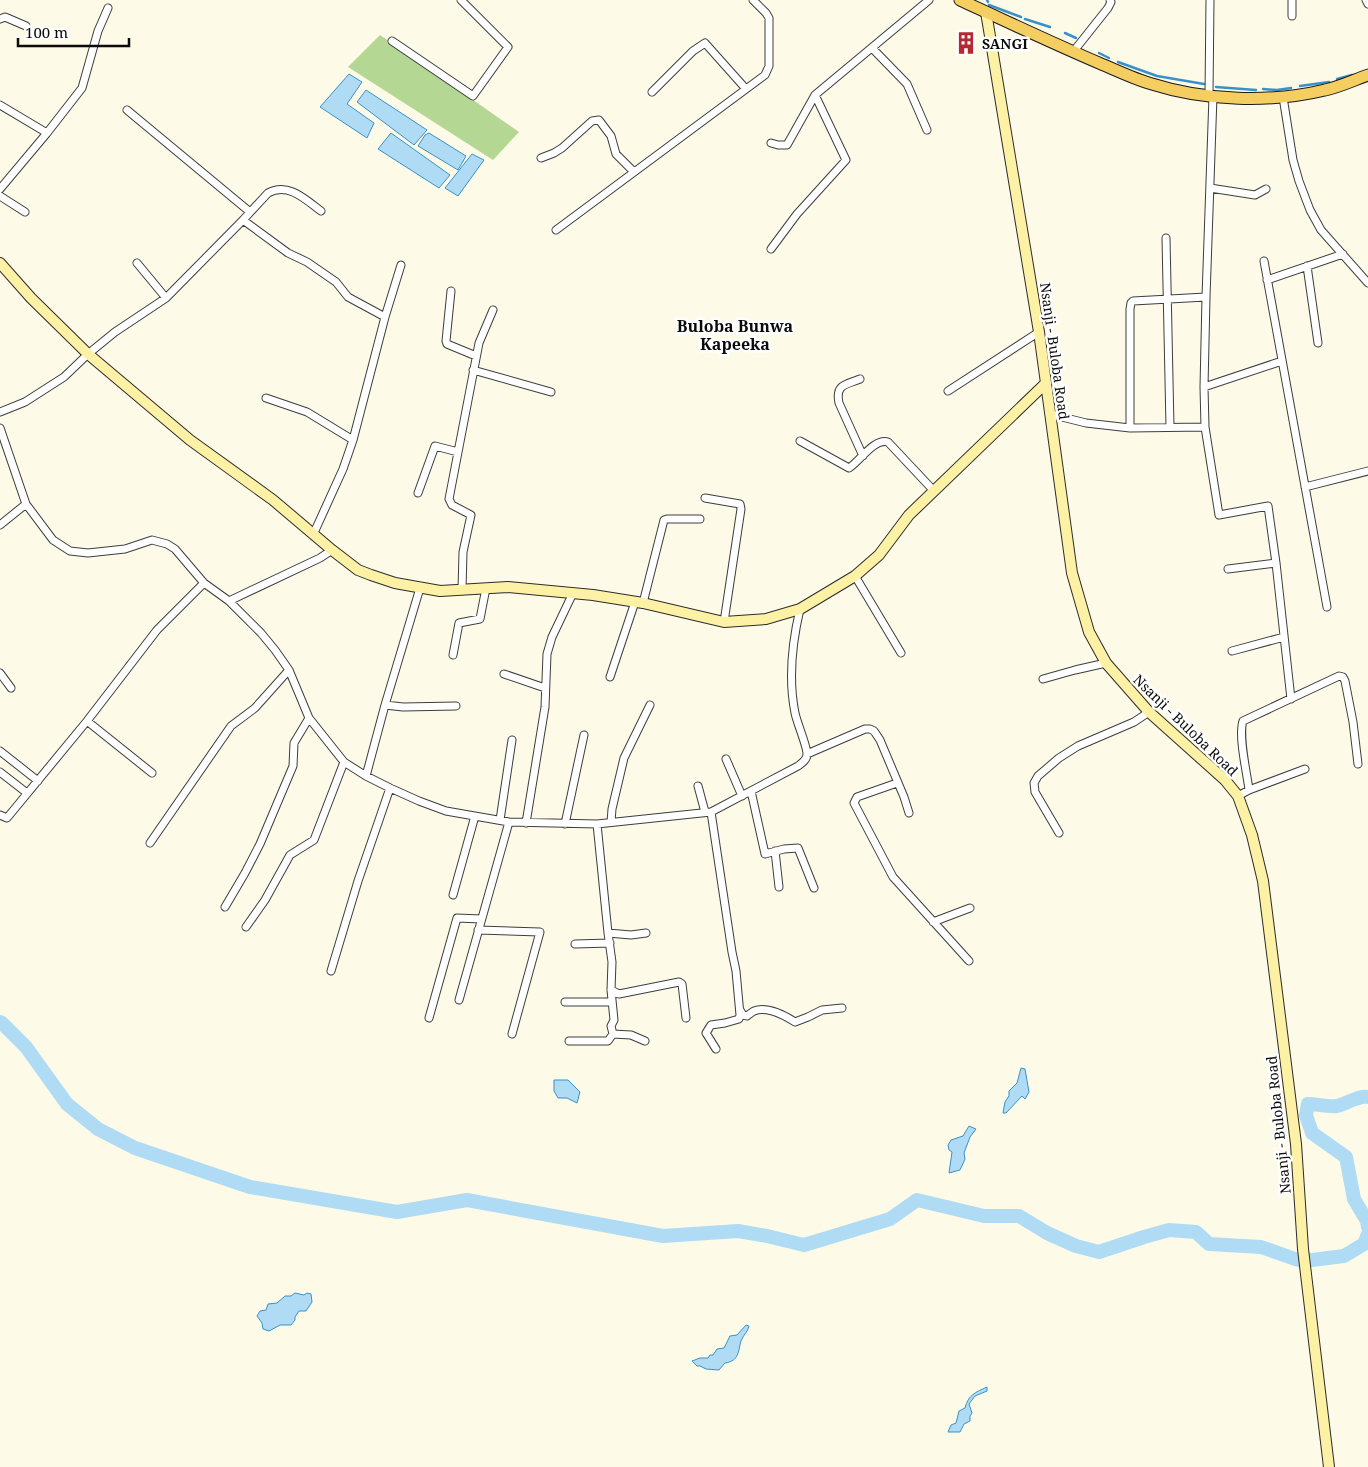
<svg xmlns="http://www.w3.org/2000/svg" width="1368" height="1467" font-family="'Noto Serif',serif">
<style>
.forest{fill:#b4d794}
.water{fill:#afdcf4;stroke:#3892c9}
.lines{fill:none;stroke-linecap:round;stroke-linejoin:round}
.stream{stroke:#3892c9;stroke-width:2.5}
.river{stroke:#afdcf4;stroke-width:14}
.street-casing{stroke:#3d3d3d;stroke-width:9}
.secondary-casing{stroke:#2c2c2c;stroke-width:12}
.primary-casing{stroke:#1b1b1b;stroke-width:13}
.street{stroke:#fff;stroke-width:7}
.secondary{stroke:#fdf1a5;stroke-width:10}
.primary{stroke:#f5ce62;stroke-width:11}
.labels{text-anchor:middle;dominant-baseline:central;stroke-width:5;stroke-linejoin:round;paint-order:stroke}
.poi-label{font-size:14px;font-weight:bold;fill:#0a0a0a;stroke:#fff;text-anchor:start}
.street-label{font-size:14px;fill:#0a0a0a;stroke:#fff}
.quarter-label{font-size:16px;font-weight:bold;fill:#0a0a0a;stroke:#fff}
</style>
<rect width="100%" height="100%" fill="#fefae8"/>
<!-- forest -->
<path class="forest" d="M380 35 519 132 493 160 348 67Z"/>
<!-- water -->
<path class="water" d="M349 74 362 82 347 104 374 123 367 138 320 107Z
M366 90 427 130 414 145 357 102Z
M391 133 450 175 439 188 378 149Z
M429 133 466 156 458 170 418 146 425 135Z
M472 154 484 160 458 196 445 188Z
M1021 1068 1025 1069 1029 1092 1025 1099 1022 1096 1006 1113H1003L1005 1102 1009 1096V1091L1017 1083Z
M554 1080H568L580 1092 577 1103 567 1098H558L554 1091Z
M969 1126 976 1129 970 1137 964 1153 965 1159 960 1170 949 1173 952 1152 949 1150 948 1145 951 1140 963 1136Z
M295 1293 304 1295 307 1293 311 1294 312 1302 306 1311H299L295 1317V1320L291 1325H280L269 1331 263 1329 262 1323 257 1316 260 1311 266 1310 268 1304 277 1303 285 1296H291Z
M746 1325 749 1326C748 1332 743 1335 741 1341 738 1352 739 1361 725 1363L719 1370 706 1369 700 1366H697L692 1361 700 1358H708L710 1355H713L717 1349 724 1348 730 1336 737 1335Z
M987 1387V1391L975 1396 969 1404 972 1413 970 1416V1421L964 1424 960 1432H948L951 1425 956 1423 959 1411 965 1408C968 1395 976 1392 987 1387Z"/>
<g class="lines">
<!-- stream -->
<path class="stream" d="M987 0 988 2
M989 5 1021 17
M1025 19 1050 27
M1065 33 1076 38
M1099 53 1109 58
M1118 62 1157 76 1204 84
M1337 79 1352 75
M1300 86 1329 82
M1216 87 1256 90
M1263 89 1277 90 1291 88"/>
<!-- river -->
<path class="river" d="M0 1022 2 1023 26 1047 67 1104 98 1129 135 1148 250 1187 397 1212 467 1200 663 1236 738 1231 767 1236 804 1245 890 1219 917 1200 984 1216H1019L1047 1233 1076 1246 1099 1252 1144 1237 1169 1230 1196 1232 1209 1244 1261 1247 1298 1260H1312L1344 1256 1364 1244 1368 1234
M1368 1097C1359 1095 1346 1104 1337 1106 1328 1107 1317 1104 1308 1104L1306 1115 1312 1133 1346 1157 1354 1199 1367 1221 1368 1227"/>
<defs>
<path id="street" d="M1292 0V16
M1366 0 1368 4
M0 19 5 17 26 26
M392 41 473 96 508 47 461 0
M872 48 907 84 927 130
M1073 52 1108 8 1111 2 1110 0
M652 92 693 51 705 43 746 89
M1209 95 1210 0
M1213 96 1206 297 1204 387 1205 427 1219 515 1268 506 1276 563 1291 699
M1283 97 1293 160 1299 181 1310 210 1321 230 1368 283
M0 105 47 133
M127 110 250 212
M771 143 778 145H787L815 95 929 0
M541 158 554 153 562 148 592 121 599 120 611 136 616 154 634 172
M1210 188 1255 195 1266 189
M0 189 47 133 82 88 98 31 108 8
M0 196 25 212
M243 220 288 253 307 262 336 282 348 297 385 317
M556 230 765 75 769 66V18L766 13 753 0
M1166 238 1170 427
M771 249 797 214 846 160 815 95
M1264 261 1327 607
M137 263 166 298
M1307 266 1318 343
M1267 280 1343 254
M451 291 446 341 447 344 476 356
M473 370 551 392
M860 379C846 385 835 384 839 403L863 456
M1204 387 1282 361
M948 391 1039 332
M266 398 307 412 353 440
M0 412 25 402 64 377 88 354 115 332 166 298 243 220 268 193C288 182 305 199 321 211
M1050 414 1086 423 1130 428 1205 427
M0 428 26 504 53 540 70 551 88 553 125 549 152 540 167 544 175 549 204 583 229 601 261 633 275 650 289 670 309 718 344 762 366 776 390 788 419 801 446 811 509 822 597 824 711 812 798 766C802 763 807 760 807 754 807 746 797 723 795 713 788 678 792 643 800 609
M1130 428V309L1131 303 1133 301 1206 297
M800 441 849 468C860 461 874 438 888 442L934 491
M1305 487 1368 471
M418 493 435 446 458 452
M705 498 740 504 741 509 724 622
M0 525 26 504
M313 535 343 469 353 440 385 317 401 265
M1228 569 1276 563
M855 576 901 653
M462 590 463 552 471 515 452 505 449 499 479 343 493 310
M229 601 320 558 332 550
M643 603 664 520 667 519H700
M1232 651 1284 637
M453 655 459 623 480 619 486 588
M0 673 11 688
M504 674 545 688
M610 677 635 602
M1043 679 1075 670 1106 663
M385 705 403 707 456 706
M87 721 152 773
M0 751 38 781
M807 754 865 729H870L874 731 880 740 904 797 909 813
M726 759 742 796
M0 772 27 793
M366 776 385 705 420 588
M897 783 857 797 854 803 893 877 969 961
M698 786 705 812
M1249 790C1247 773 1238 736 1243 721L1339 676 1343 677 1345 681 1353 722 1358 764
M751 791 765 854 784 849 798 848 814 888
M1238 796 1249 790 1305 769
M711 812 732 952 736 971 740 1015 739 1019 725 1023 711 1025 706 1033 716 1049
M0 815 7 818 87 721 157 630 204 583
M500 820 512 740
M611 822 612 809 624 758 650 705
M526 823 545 707 547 654 552 637 573 593
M565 824 584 735
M1059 833 1035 792 1034 783 1038 776 1059 758 1078 746 1134 722 1149 712
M150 843 231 726 255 708 289 670
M775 851 779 887
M453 895 475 816
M225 907 245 873 260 844 293 766 294 743 309 718
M933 922 970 908
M246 927 265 900 290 855 314 840 344 762
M478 930 540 932 512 1034
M608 933 631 935 646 933
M575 944 610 943
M331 971 358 881 390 788
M611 990 619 994 679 982 682 984 686 1018
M459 1000 509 822
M565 1002H612
M740 1010 743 1015 747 1016C748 1015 754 1011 754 1011 767 1006 784 1015 795 1022L808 1017 822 1010 842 1008
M429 1018 457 918 481 919
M613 1034 631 1035 645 1041
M569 1041H608L613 1034 611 1026 614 1020 611 990 612 962 608 933 597 824"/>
<path id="secondary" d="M986 12 1039 332 1072 573 1089 632 1106 663 1149 712 1225 780 1238 796 1252 835 1263 881 1296 1144 1303 1249 1329 1467
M0 263 31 298 88 354 190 440 273 500 332 550 358 570 371 575 395 583 440 591 508 587 593 595 643 603 724 622 766 619 800 609 855 576 879 555 909 515 1046 383"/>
<path id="primary" d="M960 0C1006 21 1052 43 1099 63 1116 70 1134 79 1152 84 1205 101 1271 103 1325 90 1339 87 1354 80 1368 75"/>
</defs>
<!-- street casing -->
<use href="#street" class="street-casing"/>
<!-- secondary casing -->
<use href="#secondary" class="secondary-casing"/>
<!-- primary casing -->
<use href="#primary" class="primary-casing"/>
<!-- street -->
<use href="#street" class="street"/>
<!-- secondary -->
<use href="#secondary" class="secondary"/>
<!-- primary -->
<use href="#primary" class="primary"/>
</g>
<!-- icons -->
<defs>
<symbol id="building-bare" viewBox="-9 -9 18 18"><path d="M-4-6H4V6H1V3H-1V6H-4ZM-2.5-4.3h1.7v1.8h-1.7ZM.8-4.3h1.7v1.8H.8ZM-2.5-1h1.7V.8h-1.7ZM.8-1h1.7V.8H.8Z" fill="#b52831" stroke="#fff" stroke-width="2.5" paint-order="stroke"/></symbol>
</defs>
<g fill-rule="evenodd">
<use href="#building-bare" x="950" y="27" width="32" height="32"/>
</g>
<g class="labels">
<!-- poi labels -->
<g class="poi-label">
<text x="982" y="43">SANGI</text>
</g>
<!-- street labels -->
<g class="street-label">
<text transform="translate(1055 351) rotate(82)">Nsanji - Buloba Road</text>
<text transform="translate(1186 725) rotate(44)">Nsanji - Buloba Road</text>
<text transform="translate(1278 1125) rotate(-96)">Nsanji - Buloba Road</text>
</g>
<!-- quarter labels -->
<g class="quarter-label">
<text x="735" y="326">Buloba Bunwa<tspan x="735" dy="18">Kapeeka</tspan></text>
</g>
</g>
<!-- scale -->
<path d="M18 38v8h111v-8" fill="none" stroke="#0a0a0a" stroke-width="2.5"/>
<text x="25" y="38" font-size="15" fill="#0a0a0a" stroke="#ffffff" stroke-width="4" paint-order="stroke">100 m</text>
</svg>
